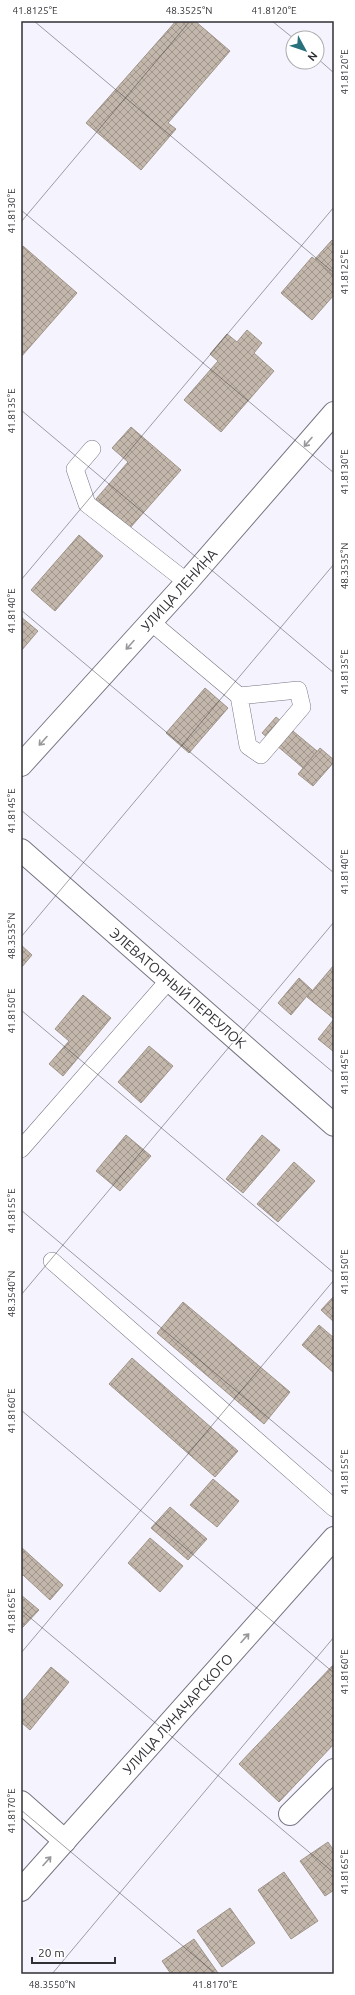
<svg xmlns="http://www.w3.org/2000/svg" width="355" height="1995" font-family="Ubuntu,sans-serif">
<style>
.building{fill:url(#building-cross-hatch);stroke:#9f9488}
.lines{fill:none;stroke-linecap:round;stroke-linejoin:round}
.service-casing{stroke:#767583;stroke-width:18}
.minor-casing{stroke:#767583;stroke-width:24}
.secondary-casing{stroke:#767583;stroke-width:24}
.service{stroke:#fff;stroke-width:17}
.minor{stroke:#fff;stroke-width:22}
.secondary{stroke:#fff;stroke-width:22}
.oneway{stroke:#98979a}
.ticks{fill:none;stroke:#302f35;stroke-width:1;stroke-opacity:0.45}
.labels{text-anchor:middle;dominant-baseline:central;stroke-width:3;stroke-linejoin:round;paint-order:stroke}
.street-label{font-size:14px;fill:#302f35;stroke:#fff}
.neatline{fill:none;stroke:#302f35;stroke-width:1.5}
.ticks-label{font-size:10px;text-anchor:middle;fill:#302f35}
</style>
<defs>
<pattern id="building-cross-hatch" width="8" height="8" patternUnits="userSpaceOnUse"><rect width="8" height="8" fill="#c3b7ab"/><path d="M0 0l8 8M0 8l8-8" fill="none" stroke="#9f958c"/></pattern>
</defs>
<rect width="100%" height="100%" fill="#f5f4fe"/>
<!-- building -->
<path class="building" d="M176 21H195L230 51 168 123 176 129 141 170 86 123Z
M332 240 334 242V276L315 259Z
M23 246 77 293 21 357V248Z
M312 257 334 276V295L312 320 281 293Z
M247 330 262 343 254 353 274 371 221 432 184 400 218 361 210 354 227 334 237 342Z
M131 427 181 470 130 528 96 499 128 462 112 448Z
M79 535 103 556 55 611 31 590Z
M21 617 38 631 21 651Z
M205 688 228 708 189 753 166 733Z
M276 717 317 751 303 768 262 733Z
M320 748 334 760V762L313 786 298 774Z
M21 945 32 955 21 968Z
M334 965V1019L307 997Z
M299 978 312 990 291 1015 278 1003Z
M83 995 111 1018 63 1076 49 1064 69 1041 55 1029Z
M334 1019V1052L318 1039Z
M149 1046 173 1066 141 1103 118 1082Z
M126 1135 151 1156 120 1191 96 1171Z
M262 1135 280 1150 243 1193 226 1179Z
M294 1162 315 1181 278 1222 257 1204Z
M334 1296V1322L321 1310Z
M183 1302 290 1392 264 1424 157 1333Z
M319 1325 334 1338V1373L302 1345Z
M132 1358 238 1451 215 1477 109 1384Z
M213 1479 239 1501 217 1527 190 1505Z
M170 1507 207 1539 188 1560 151 1528Z
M150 1538 183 1566 160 1592 128 1563Z
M21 1547 63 1585 50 1600 23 1575 21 1577Z
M21 1595 39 1610 22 1628 21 1627Z
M334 1664V1744L279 1802 239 1764Z
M51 1667 69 1682 30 1730 21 1722V1703Z
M328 1842 334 1851V1890L325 1896 300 1861Z
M284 1872 318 1921 291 1939 258 1890Z
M230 1908 255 1943 222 1967 197 1931Z
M194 1939 218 1973 217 1974H171L162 1961Z"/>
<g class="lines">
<defs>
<path id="service" d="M92 449 75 469 87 504 187 582
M151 622 239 696 248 746 261 755 302 707 298 690 239 696
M21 1149 169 980
M52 1261 334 1508"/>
<path id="minor" d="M21 850 334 1125
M21 1802 65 1841
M290 1814 334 1770"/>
<path id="secondary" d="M21 765 187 582 334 413
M21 1890 334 1538"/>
</defs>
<!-- service casing -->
<use href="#service" class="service-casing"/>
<!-- minor casing -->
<use href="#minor" class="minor-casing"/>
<!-- secondary casing -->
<use href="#secondary" class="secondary-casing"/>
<!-- service -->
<use href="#service" class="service"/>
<!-- minor -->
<use href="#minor" class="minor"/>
<!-- secondary -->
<use href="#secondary" class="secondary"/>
</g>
<!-- one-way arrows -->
<defs><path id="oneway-shaft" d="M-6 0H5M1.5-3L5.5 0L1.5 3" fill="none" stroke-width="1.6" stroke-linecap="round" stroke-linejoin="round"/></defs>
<g class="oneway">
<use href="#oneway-shaft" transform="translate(308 442) rotate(131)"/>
<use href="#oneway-shaft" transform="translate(130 645) rotate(132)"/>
<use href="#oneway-shaft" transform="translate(43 741) rotate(132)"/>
<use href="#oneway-shaft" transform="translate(245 1638) rotate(-48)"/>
<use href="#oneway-shaft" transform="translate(47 1861) rotate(-48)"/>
</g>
<!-- ticks -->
<path class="ticks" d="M34 21 334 273M272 21 293 38M317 58 334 73M21 210 334 473M21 222 190 21M21 410 334 673M21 580 334 207M21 610 334 873M21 810 334 1073M21 937 334 564M21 1010 334 1273M21 1210 334 1473M21 1295 334 922M21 1410 334 1673M21 1610 334 1873M21 1653 334 1280M21 1810 216 1974M52 1974 334 1637"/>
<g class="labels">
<!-- street labels -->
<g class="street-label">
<text transform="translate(179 590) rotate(-48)">УЛИЦА ЛЕНИНА</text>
<text transform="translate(178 988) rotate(41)">ЭЛЕВАТОРНЫЙ ПЕРЕУЛОК</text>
<text transform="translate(178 1714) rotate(-48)">УЛИЦА ЛУНАЧАРСКОГО</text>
</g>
</g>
<!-- border -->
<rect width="355" height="1995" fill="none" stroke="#ffffff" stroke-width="44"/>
<!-- north arrow -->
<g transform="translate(305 50) rotate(130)"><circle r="19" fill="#ffffff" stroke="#acacae"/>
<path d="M0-3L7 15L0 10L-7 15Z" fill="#28707b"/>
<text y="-6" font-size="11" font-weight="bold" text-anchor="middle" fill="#302f35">N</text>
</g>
<!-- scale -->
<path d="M32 1957v6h83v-6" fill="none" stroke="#302f35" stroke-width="2"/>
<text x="38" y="1957" font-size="12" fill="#302f35" stroke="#ffffff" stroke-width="3" paint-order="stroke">20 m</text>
<rect x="22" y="22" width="311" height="1951" class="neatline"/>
<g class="ticks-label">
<text x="35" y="14">41.8125°E</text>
<text x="189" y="14">48.3525°N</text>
<text x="274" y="14">41.8120°E</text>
<text transform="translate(344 72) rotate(-90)" y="4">41.8120°E</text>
<text transform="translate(11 211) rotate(-90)" y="4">41.8130°E</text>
<text transform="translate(344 272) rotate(-90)" y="4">41.8125°E</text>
<text transform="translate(11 411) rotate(-90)" y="4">41.8135°E</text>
<text transform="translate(344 472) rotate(-90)" y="4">41.8130°E</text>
<text transform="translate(344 566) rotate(-90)" y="4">48.3535°N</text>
<text transform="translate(11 611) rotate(-90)" y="4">41.8140°E</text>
<text transform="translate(344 672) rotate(-90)" y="4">41.8135°E</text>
<text transform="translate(11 811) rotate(-90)" y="4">41.8145°E</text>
<text transform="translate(344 872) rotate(-90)" y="4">41.8140°E</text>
<text transform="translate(11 936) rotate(-90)" y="4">48.3535°N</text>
<text transform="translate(11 1011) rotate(-90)" y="4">41.8150°E</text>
<text transform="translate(344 1072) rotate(-90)" y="4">41.8145°E</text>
<text transform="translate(11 1211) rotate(-90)" y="4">41.8155°E</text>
<text transform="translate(344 1272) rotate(-90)" y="4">41.8150°E</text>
<text transform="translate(11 1294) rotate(-90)" y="4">48.3540°N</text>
<text transform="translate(11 1411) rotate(-90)" y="4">41.8160°E</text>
<text transform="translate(344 1472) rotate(-90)" y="4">41.8155°E</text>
<text transform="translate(11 1611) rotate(-90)" y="4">41.8165°E</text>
<text transform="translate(344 1672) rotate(-90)" y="4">41.8160°E</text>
<text transform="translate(11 1811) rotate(-90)" y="4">41.8170°E</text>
<text transform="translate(344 1872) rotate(-90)" y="4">41.8165°E</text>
<text x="52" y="1988">48.3550°N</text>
<text x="215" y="1988">41.8170°E</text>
</g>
</svg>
